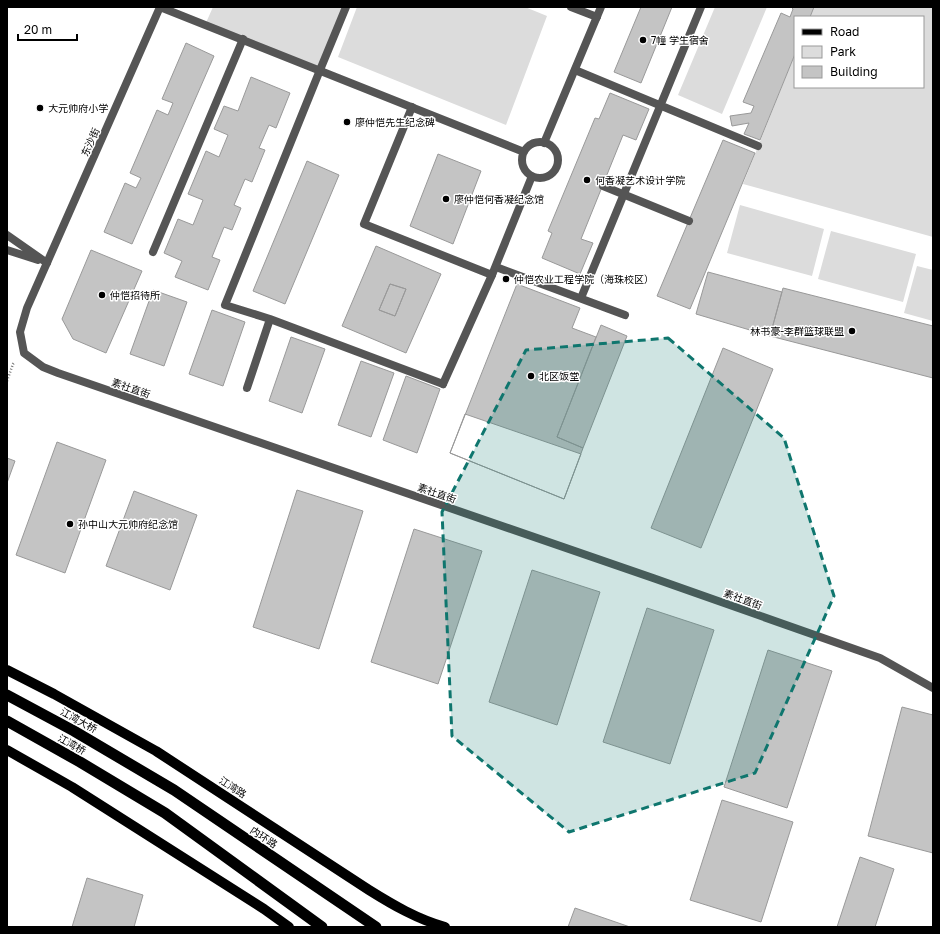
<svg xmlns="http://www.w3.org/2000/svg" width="940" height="934" font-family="'Golos Text','Noto Sans SC',sans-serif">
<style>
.green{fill:#dcdcdc}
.building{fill:#c4c4c4;stroke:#999;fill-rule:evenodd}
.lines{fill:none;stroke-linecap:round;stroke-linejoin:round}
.path{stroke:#777;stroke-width:2.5;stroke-dasharray:1 2;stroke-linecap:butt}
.service{stroke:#555;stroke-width:8}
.minor{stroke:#555;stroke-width:8}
.tertiary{stroke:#555;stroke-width:8}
.primary{stroke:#000;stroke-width:10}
.trunk{stroke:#000;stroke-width:11}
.marked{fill:#0f766e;fill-opacity:0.2;stroke:#0f766e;stroke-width:3;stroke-dasharray:8 5;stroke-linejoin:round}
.poi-dot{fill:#000;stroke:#fff;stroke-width:1.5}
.labels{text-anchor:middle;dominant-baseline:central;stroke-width:3;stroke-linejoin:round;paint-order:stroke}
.poi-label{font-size:10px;fill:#000;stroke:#fff;text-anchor:start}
.street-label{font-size:10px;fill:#000;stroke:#fff}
</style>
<rect width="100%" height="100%" fill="#fff"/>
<!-- green -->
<path class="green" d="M213 7H346L320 70 205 25Z
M357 7H525L547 16 506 125 338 57Z
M715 7H767L722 114 678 95Z
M814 7H933V237L743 184 795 54V87H923V17H810Z
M740 205 824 229 812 276 727 253Z
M831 231 916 254 903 302 818 279Z
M917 266 933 270V321L904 313Z"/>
<!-- building -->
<path class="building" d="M641 7H672L641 83 614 72Z
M791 7H814L810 17H795V54L760 140 744 134 749 123 732 126 730 116 751 113 754 106 743 102 781 13 790 17 793 9Z
M186 43 214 56 132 244 104 232 125 183 136 188 141 178 130 173 157 110 168 115 173 103 162 99Z
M251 77 290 93 276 128 269 125 259 148 265 150 252 182 245 179 234 205 241 208 232 230 224 227 212 257 220 260 208 290 175 277 182 261 164 253 178 219 193 225 203 200 188 194 206 151 219 157 228 135 214 129 224 106 238 111Z
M610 93 649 109 636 140 623 135 581 239 593 243 580 274 542 258 552 233 548 231 595 118 599 119Z
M723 140 755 153 690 309 657 296Z
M438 154 481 171 453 244 410 226Z
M307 161 339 175 285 304 253 291Z
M376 246 441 274 406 353 342 326ZM390 284 406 289 395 316 379 310Z
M91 250 142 271 106 353 73 339 62 319Z
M708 272 782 292 770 336 696 314Z
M390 284 406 289 395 316 379 310Z
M517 284 580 308 572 328 596 337 557 437 583 448 564 499 450 453Z
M783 288 933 326V378L770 336Z
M153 290 187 302 164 366 130 354Z
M212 310 245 322 223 386 189 374Z
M601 325 627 336 583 448 557 437Z
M291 337 325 349 302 413 269 401Z
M723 348 773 369 701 548 651 528Z
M361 361 394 373 371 437 338 425Z
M406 376 440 389 417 453 383 440Z
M465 414 581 454 564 499 450 453Z
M57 442 106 460 65 573 16 555Z
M7 458 15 461 7 483Z
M297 490 363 511 319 649 253 627Z
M134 491 197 515 170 590 106 566Z
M414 529 482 551 438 684 371 662Z
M532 570 600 592 557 725 489 702Z
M647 608 714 630 670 764 603 742Z
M768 650 832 671 787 808 724 787Z
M902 707 933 715V853L868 836Z
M722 800 793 822 761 922 690 900Z
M860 857 894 869 875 927H837Z
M87 878 143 895 134 927H72Z
M575 908 630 927H568Z"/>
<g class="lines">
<!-- path -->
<path class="path" d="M7 381 13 364 15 362"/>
<!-- service -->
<path class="service" d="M571 7 597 17
M320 70 225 305 270 319 443 384
M575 70 758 146
M412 107 364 224 492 275
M603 186 689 221
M153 252 243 39
M496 267 625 315
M581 298 701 7
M247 388 270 319"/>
<!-- minor -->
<path class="minor" d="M160 7 27 308 20 332 24 353 43 367 58 373 653 578 880 658 933 688
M160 7 524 152
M320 70 346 7
M522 160a18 18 0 1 1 36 0a18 18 0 1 1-36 0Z
M544 143 601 7
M443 384 492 275 532 176"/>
<!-- tertiary -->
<path class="tertiary" d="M7 235 47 263
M7 250 38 260"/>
<!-- primary -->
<path class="primary" d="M7 670 54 694 156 751 369 890C393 905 417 919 445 927
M7 750 72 787 264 909 289 927"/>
<!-- trunk -->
<path class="trunk" d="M7 695 74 731 174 790 376 927
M7 721 80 762 165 813 322 927"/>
</g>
<!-- marked area -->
<path class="marked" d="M668 338 784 438 834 596 755 773 569 832 452 736 442 512 526 350Z"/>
<!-- markers -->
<g class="poi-dot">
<circle cx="643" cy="40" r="4"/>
<circle cx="40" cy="108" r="4"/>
<circle cx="347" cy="122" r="4"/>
<circle cx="587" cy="180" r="4"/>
<circle cx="446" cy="199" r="4"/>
<circle cx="506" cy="279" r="4"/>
<circle cx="102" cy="295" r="4"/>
<circle cx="852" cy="331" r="4"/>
<circle cx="531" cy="376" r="4"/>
<circle cx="70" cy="524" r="4"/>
</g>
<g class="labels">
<!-- poi labels -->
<g class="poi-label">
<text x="651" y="40">7幢 学生宿舍</text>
<text x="48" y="108">大元帅府小学</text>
<text x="355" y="122">廖仲恺先生纪念碑</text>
<text x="595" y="180">何香凝艺术设计学院</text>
<text x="454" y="199">廖仲恺何香凝纪念馆</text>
<text x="514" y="279">仲恺农业工程学院（海珠校区）</text>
<text x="110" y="295">仲恺招待所</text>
<text x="844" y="331" text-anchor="end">林书豪-李群篮球联盟</text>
<text x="539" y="376">北区饭堂</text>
<text x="78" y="524">孙中山大元帅府纪念馆</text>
</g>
<!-- street labels -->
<g class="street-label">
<text transform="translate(90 142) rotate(-66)">东沙街</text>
<text transform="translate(131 388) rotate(19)">素社直街</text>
<text transform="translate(437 493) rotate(19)">素社直街</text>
<text transform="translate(743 599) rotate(20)">素社直街</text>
<text transform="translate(79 720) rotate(29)">江湾大桥</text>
<text transform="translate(72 744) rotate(29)">江湾桥</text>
<text transform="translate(233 787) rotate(33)">江湾路</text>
<text transform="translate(264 837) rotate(34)">内环路</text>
</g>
</g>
<!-- border -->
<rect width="940" height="934" fill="none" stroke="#000000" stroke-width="16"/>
<!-- legend -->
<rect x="794" y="16" width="130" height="72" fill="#ffffff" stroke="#999999"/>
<rect x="802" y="29" width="20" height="6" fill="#000000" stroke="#999999"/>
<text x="830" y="36" font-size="12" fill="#000000">Road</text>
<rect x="802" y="46" width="20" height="12" fill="#dcdcdc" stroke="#999999"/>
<text x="830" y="56" font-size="12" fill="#000000">Park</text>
<rect x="802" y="66" width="20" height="12" fill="#c4c4c4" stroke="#999999"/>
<text x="830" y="76" font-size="12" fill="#000000">Building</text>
<!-- scale -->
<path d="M18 34v6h59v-6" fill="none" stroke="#000000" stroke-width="2"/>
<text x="24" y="34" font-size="12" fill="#000000" stroke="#ffffff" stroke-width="3" paint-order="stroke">20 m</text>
</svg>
